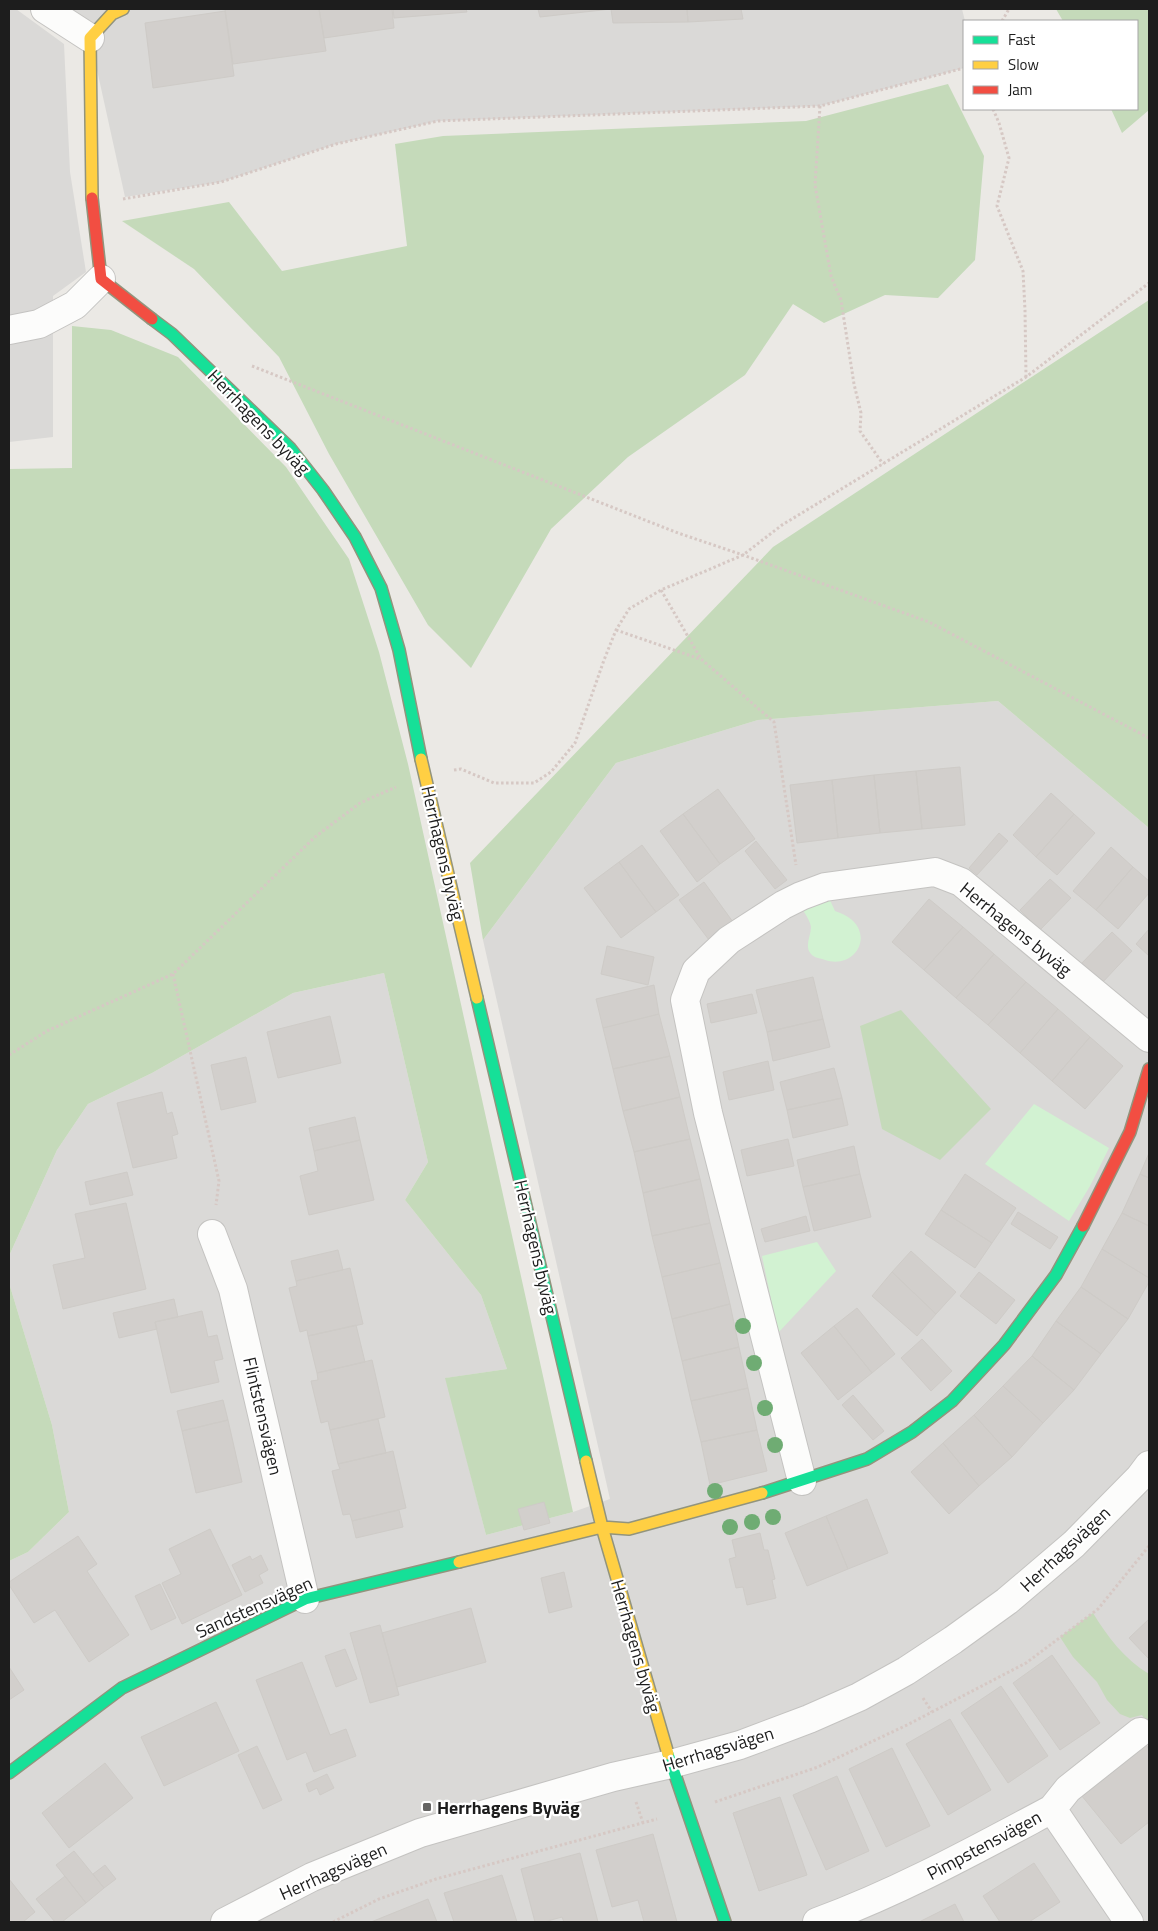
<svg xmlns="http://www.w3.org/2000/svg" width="1158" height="1931" font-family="'Titillium Web',sans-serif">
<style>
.residential{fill:#dad9d7}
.forest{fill:#c5daba}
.park{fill:#d2f2d2}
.building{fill:#d2cfcc;stroke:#cecbc7}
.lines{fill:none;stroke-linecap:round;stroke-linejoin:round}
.street-casing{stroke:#c4c3c1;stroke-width:30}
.fast-casing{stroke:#92947d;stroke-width:14}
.slow-casing{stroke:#92947d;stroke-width:14}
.jam-casing{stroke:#92947d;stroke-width:14}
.path{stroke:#d6c8c4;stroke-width:3;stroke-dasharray:2.5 2.5;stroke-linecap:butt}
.street{stroke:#fcfcfb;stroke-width:28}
.fast{stroke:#16e098;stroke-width:11}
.slow{stroke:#ffcf43;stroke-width:11}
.jam{stroke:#f24e42;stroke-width:11}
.tree{fill:#6fac73}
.poi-dot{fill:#656463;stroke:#fff;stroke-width:2}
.labels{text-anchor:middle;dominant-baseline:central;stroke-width:4.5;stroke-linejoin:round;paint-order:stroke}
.street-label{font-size:18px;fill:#1d1d1d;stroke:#fff}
.poi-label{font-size:18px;font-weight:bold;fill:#1d1d1d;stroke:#fff;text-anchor:start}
</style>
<rect width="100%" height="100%" fill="#ebe9e5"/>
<!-- residential -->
<path class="residential" d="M9 9H16L64 44 70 172 86 272 53 296V437L9 442Z
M45 9H962L965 21 964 68 820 106 438 121 336 144 221 182 125 197 90 38Z
M998 701 1149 828V1922H9V1561L28 1552 69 1512 52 1425 9 1283V1256L57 1150 88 1104 152 1073 293 993 384 973 428 1162 405 1200 481 1295 507 1369 446 1378 486 1535 573 1512 610 1499 483 940 616 763 758 720Z"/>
<!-- forest -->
<path class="forest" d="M1056 9H1149V110L1122 133 1111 109H1137V21H1063Z
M948 84 984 156 975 260 938 298 885 295 824 323 793 304 745 375 628 457 551 529 471 668 428 625 329 454 279 357 194 269 122 221 229 202 282 271 407 246 395 144 443 136 806 121Z
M1149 300V828L998 701 758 720 616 763 483 940 470 863 773 547Z
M72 326 111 330 178 357 286 467 349 559 379 652 408 764 573 1512 486 1535 445 1378 507 1369 481 1295 405 1200 428 1162 384 973 293 993 152 1073 88 1104 57 1150 9 1256V469L72 468Z
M901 1010 991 1109 940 1160 882 1129 860 1026Z
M9 1283 52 1425 69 1512 28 1552 9 1561Z
M1093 1613C1107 1636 1125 1660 1149 1674V1726L1142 1715 1130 1718 1120 1714 1107 1700 1097 1682 1073 1657 1060 1637Z"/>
<!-- park -->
<path class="park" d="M829 898 835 911C880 925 859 971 825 960 820 958 814 958 811 954 804 946 811 936 811 927 810 921 806 915 803 910Z
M1034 1104 1109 1148 1090 1186 1069 1221 985 1164Z
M817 1242 836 1271 778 1333 762 1256Z"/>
<!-- building -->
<path class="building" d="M225 9H319L326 51 233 64Z
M319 9H392L394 28 324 38Z
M393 9H466L467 12 394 18Z
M538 9H611L540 17Z
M611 9H687L688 22 613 23Z
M687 9H741L743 19 688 22Z
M225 11 234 76 153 88 145 23Z
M960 767 965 825 922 829 916 771Z
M916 771 922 829 880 833 874 775Z
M874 775 880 833 838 838 832 780Z
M832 780 838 838 797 843 790 785Z
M718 789 755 839 720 864 683 814Z
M1051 793 1074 814 1036 857 1013 835Z
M683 814 720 864 697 882 660 831Z
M1074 814 1095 833 1057 875 1036 857Z
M999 833 1008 841 977 875 969 868Z
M756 841 787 880 775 889 745 851Z
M642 845 679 895 656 912 619 862Z
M1111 847 1133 867 1096 910 1073 891Z
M619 862 656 912 621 938 584 888Z
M1133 867 1149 881V893L1118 929 1096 910Z
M1050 879 1071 898 1040 930 1020 910Z
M704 882 733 922 709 940 679 900Z
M929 899 963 927 924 970 892 942Z
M963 927 994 954 956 998 924 970Z
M1149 929V956L1136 944Z
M1112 932 1132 951 1101 984 1080 965Z
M607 946 654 957 648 985 601 974Z
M994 954 1026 982 988 1025 956 998Z
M813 977 823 1019 767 1032 756 990Z
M1026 982 1058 1009 1020 1053 988 1025Z
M654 985 659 1014 603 1028 596 999Z
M752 994 757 1013 711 1023 707 1004Z
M1058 1009 1090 1037 1052 1081 1020 1053Z
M659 1014 670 1056 613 1069 603 1028Z
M330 1016 341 1063 278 1078 267 1032Z
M823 1019 830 1047 773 1061 767 1032Z
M1090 1037 1123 1066 1085 1109 1052 1081Z
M670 1056 680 1097 623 1111 613 1069Z
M246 1057 256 1102 221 1110 211 1065Z
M768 1061 774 1090 729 1100 723 1072Z
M834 1068 842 1098 787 1110 780 1082Z
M162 1092 167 1114 172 1112 178 1134 172 1136 177 1158 133 1168 117 1103Z
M680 1097 690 1139 634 1152 623 1111Z
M842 1098 848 1125 793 1138 787 1110Z
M355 1117 360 1140 314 1151 309 1128Z
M690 1139 700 1179 643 1193 634 1152Z
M788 1139 794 1166 747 1176 741 1150Z
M360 1140 374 1200 309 1215 300 1176 318 1171 314 1151Z
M854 1146 860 1174 803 1187 797 1160Z
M1149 1153V1178L1140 1174Z
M127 1172 133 1195 90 1205 85 1182Z
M860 1174 871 1217 814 1231 803 1187Z
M965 1174 1016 1208 992 1243 941 1210Z
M1140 1174 1149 1178V1226L1122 1213Z
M700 1179 710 1223 652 1236 643 1193Z
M126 1203 146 1289 63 1309 53 1265 85 1258 75 1214Z
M941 1210 992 1243 975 1268 925 1234Z
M1018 1212 1058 1237 1050 1249 1011 1224Z
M1122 1213 1149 1226V1278L1102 1249Z
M806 1216 810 1231 765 1242 761 1229Z
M710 1223 720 1263 662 1277 652 1236Z
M1102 1249 1149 1278V1282L1128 1319 1081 1287Z
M338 1250 343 1270 296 1281 291 1261Z
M911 1251 956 1292 936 1314 892 1272Z
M720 1263 730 1304 672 1319 662 1277Z
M350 1268 363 1324 308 1336 307 1330 300 1332 289 1288 297 1286 296 1281Z
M892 1272 936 1314 917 1336 872 1296Z
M979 1272 1015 1300 996 1324 960 1296Z
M1081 1287 1128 1319 1101 1354 1056 1321Z
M174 1299 178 1317 155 1322 157 1329 119 1338 113 1313Z
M730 1304 739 1347 682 1361 672 1319Z
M857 1308 895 1354 872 1373 834 1326Z
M202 1311 208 1337 217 1335 223 1359 214 1361 219 1382 171 1393 155 1322Z
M1056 1321 1101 1354 1074 1390 1032 1356Z
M356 1325 365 1362 317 1373 308 1336Z
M834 1326 872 1373 838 1400 801 1353Z
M922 1339 952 1371 931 1391 901 1358Z
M739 1347 748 1388 691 1401 682 1361Z
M1032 1356 1074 1390 1043 1423 1003 1386Z
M372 1360 385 1417 330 1430 328 1421 321 1423 311 1381 318 1380 317 1373Z
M1003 1386 1043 1423 1012 1457 974 1415Z
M748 1388 757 1430 701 1442 691 1401Z
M853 1395 884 1431 873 1440 842 1405Z
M223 1400 228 1420 182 1431 177 1411Z
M974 1415 1012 1457 979 1486 943 1443Z
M378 1419 386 1453 338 1464 330 1430Z
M228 1420 242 1482 196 1493 182 1431Z
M757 1430 767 1471 710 1485 701 1442Z
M943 1443 979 1486 949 1514 911 1472Z
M393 1451 406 1508 352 1521 350 1514 343 1515 332 1471 340 1469 338 1464Z
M867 1499 888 1553 848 1569 826 1516Z
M544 1502 550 1523 524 1530 518 1509Z
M399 1510 403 1527 356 1538 352 1521Z
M826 1516 848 1569 807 1586 785 1533Z
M210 1529 242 1595 182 1624 162 1583 181 1574 169 1549Z
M760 1533 764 1550H768L775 1579 772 1580 776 1598 747 1605 743 1587 736 1588 729 1559 736 1557 732 1540Z
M78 1536 97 1564 87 1571 129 1635 89 1662 55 1610 34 1623 9 1585V1582Z
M261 1555 268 1570 259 1575 263 1583 245 1592 232 1565 250 1556 252 1560Z
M564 1572 572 1607 549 1613 541 1578Z
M160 1584 176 1618 151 1630 135 1596Z
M471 1608 486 1662 397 1687 382 1633Z
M1149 1619V1659L1129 1638Z
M380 1625 399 1695 370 1703 350 1633Z
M345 1649 357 1679 336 1687 325 1656Z
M1052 1655 1100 1723 1060 1750 1013 1683Z
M302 1662 330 1735 346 1729 356 1756 314 1772 306 1752 287 1760 256 1680Z
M9 1667 24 1690 9 1700Z
M1001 1686 1048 1756 1008 1783 961 1713Z
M216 1702 239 1751 164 1786 141 1737Z
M950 1719 991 1790 948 1815 906 1744Z
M1141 1738 1149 1749V1822L1121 1844 1077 1790Z
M257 1746 282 1800 263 1809 238 1755Z
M892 1748 930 1826 886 1847 849 1769Z
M105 1763 133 1798 69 1848 42 1813Z
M327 1774 334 1788 320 1795 317 1788 309 1792 306 1784Z
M837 1776 869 1851 826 1870 793 1795Z
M780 1797 807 1875 759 1891 733 1813Z
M653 1834 677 1922H644L638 1900 612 1907 596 1850Z
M74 1851 104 1888 86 1903 56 1865Z
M580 1853 598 1922H564L562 1917 544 1922H535L521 1869Z
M1034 1863 1060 1902 1029 1922H1000L983 1896Z
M105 1865 116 1879 104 1888 93 1874Z
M502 1875 517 1922H454L444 1893Z
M65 1876 86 1903 62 1922H55L36 1899Z
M9 1879 35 1912 23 1922H9Z
M428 1899 437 1922H371Z
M955 1904 964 1922H919Z"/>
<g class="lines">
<defs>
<path id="street" d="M45 9 90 38
M9 330 39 324 75 305 101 279
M212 1234 233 1289 305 1599
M802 1481 708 1113 685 1000 696 971 729 940 783 905 801 896 825 887 935 872 961 882 1149 1038
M1052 1809 1068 1789 1140 1732
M225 1922 312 1877 420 1833 613 1777 671 1764 740 1745 809 1719 859 1697 906 1671 953 1640 1007 1601 1074 1544 1140 1477 1149 1465
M817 1922C899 1892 975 1850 1052 1809L1129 1922"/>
<path id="fast" d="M152 319 172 334 290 448 323 490 355 537 381 588 399 650 421 759
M477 998 586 1461
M762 1493 867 1459 912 1432 952 1401 1004 1345 1056 1275 1083 1226
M668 1754 725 1922
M9 1773 122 1688 305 1599 459 1562"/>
<path id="slow" d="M92 198 90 38 112 14 123 9
M421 759 477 998
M586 1461 602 1527 668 1754
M459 1562 602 1527 629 1529 762 1493"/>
<path id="jam" d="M92 198 101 279 152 319
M1083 1226 1130 1132 1149 1069"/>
</defs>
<!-- street casing -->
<use href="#street" class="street-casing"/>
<!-- fast casing -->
<use href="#fast" class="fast-casing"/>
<!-- slow casing -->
<use href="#slow" class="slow-casing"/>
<!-- jam casing -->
<use href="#jam" class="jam-casing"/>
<!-- path -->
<path class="path" d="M1002 21 1009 9
M820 106 815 185 831 276 841 300 854 384 861 413 860 431 883 464
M993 109 999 123 1009 158 997 206 1023 271 1025 310 1026 377
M123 199 221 182 336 144 438 121 820 106 964 68
M252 366 678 533 743 555 929 622 1149 738
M661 590 701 659 774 722 796 865
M616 630 700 659
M454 770 461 769 494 783H534L551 772 575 743 604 660 616 630 629 609 661 590 743 555 782 525 1026 377 1149 283
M173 974 219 1181 216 1205
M9 1055 47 1031 173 974 315 837 360 803 396 787
M923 1698 932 1712
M636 1802 643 1823
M715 1802 818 1767 907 1725 1026 1663 1098 1609 1149 1546
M333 1922 379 1899 436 1879 657 1819"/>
<!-- street -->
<use href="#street" class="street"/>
<!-- fast -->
<use href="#fast" class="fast"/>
<!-- slow -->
<use href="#slow" class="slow"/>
<!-- jam -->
<use href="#jam" class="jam"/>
</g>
<!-- trees -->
<g class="tree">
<circle cx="743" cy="1326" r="8"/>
<circle cx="754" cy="1363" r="8"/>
<circle cx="765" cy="1408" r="8"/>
<circle cx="775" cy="1445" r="8"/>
<circle cx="715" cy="1491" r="8"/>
<circle cx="773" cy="1517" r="8"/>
<circle cx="752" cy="1522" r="8"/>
<circle cx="730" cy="1527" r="8"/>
</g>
<!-- markers -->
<rect class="poi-dot" x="422" y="1802" width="10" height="10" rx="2.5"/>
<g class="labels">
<!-- street labels -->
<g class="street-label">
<text transform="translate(259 422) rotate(46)">Herrhagens byväg</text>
<text transform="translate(443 853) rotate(77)">Herrhagens byväg</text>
<text transform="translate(1016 929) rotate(39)">Herrhagens byväg</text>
<text transform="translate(536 1247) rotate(77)">Herrhagens byväg</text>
<text transform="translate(263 1416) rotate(77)">Flintstensvägen</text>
<text transform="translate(1065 1549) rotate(-43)">Herrhagsvägen</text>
<text transform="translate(254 1607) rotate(-24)">Sandstensvägen</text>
<text transform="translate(636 1646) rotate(74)">Herrhagens byväg</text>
<text transform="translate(718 1749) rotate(-17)">Herrhagsvägen</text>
<text transform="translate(984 1845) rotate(-28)">Pimpstensvägen</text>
<text transform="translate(333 1871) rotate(-24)">Herrhagsvägen</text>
</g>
<!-- poi labels -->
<g class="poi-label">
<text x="437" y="1807">Herrhagens Byväg</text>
</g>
</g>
<!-- border -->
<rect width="1158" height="1931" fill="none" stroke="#1d1d1d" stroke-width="20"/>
<!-- legend -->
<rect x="963" y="20" width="175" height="90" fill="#ffffff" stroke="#a5a5a5"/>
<rect x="973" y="36" width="25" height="8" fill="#16e098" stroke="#a5a5a5"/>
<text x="1008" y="45" font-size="15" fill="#1d1d1d">Fast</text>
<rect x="973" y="61" width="25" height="8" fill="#ffcf43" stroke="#a5a5a5"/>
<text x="1008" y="70" font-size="15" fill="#1d1d1d">Slow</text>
<rect x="973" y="86" width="25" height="8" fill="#f24e42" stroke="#a5a5a5"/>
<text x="1008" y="95" font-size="15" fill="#1d1d1d">Jam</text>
</svg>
